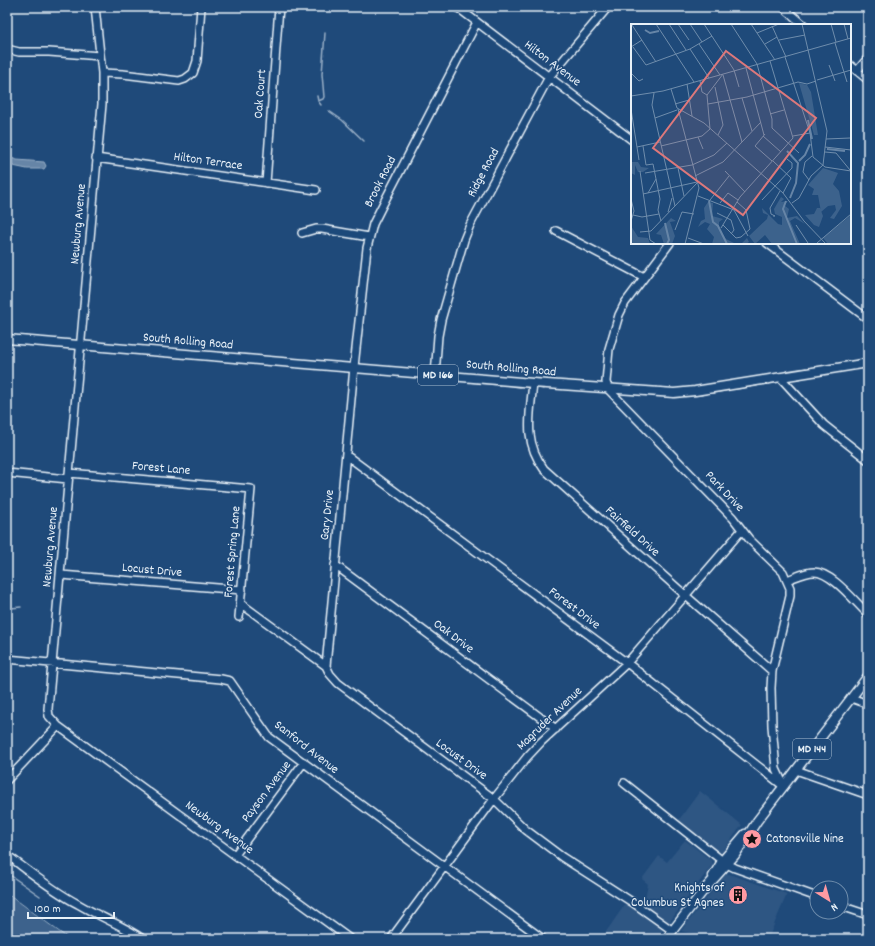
<svg xmlns="http://www.w3.org/2000/svg" width="875" height="946" font-family="Dekko,sans-serif">
<style>
.built{fill:#2e5683}
.green{fill:#3c628c;stroke:#92aac2}
.water{fill:#6685a7;stroke:#9ab0c7}
.lines{fill:none;stroke-linecap:round;stroke-linejoin:round}
.stream{stroke:#9ab0c7;stroke-width:1.5}
.minor-casing{stroke:#e8f1f8;stroke-width:10}
.major-casing{stroke:#e8f1f8;stroke-width:11}
.minor{stroke:#1f4a7a;stroke-width:7}
.major{stroke:#1f4a7a;stroke-width:8}
.labels{text-anchor:middle;dominant-baseline:central;stroke-width:3;stroke-linejoin:round;paint-order:stroke}
.shield{fill:#1f4a7a;stroke:#acbfd2;stroke-width:1}
.shield-label{font-size:12px;font-weight:bold;fill:#e8f1f8}
.street-label{font-size:13px;fill:#e8f1f8;stroke:#1f4a7a}
.poi-label{font-size:13px;fill:#e8f1f8;stroke:#1f4a7a;text-anchor:start}
.inset-river{fill:none;stroke:#6685a7;stroke-width:2}
.inset-road{fill:none;stroke:#6f8dac;stroke-width:1}
.view{fill:#dd787b;fill-opacity:0.15;stroke:#dd787b;stroke-width:2}
.inset-edge{fill:none;stroke:#e8f1f8;stroke-width:2}
</style>
<rect width="100%" height="100%" fill="#1f4a7a"/>
<filter id="ink" filterUnits="userSpaceOnUse"><feTurbulence type="fractalNoise" baseFrequency=".025" numOctaves="2"/><feDisplacementMap in="SourceGraphic" scale="8" xChannelSelector="R" yChannelSelector="G"/><feConvolveMatrix kernelMatrix="1 2 1 2 8 2 1 2 1" color-interpolation-filters="sRGB"/></filter>
<g filter="url(#ink)">
<!-- built -->
<path class="built" d="M700 791 742 825 722 852H717L678 821Z
M685 840 712 861 713 864 668 924 643 907 648 884 642 879 659 856 667 862Z
M726 873 787 894 768 939H713L681 931Z
M626 903 663 929 657 939H640L637 937 639 939H601Z"/>
<!-- green -->
<path class="green" d="M7 893 65 936 70 939H7Z"/>
<!-- water -->
<path class="water" d="M8 157 17 160 44 162 46 166 44 169H27L8 165 7 158Z"/>
<g class="lines">
<!-- stream -->
<path class="stream" d="M317 96 318 101 321 105
M318 101 323 99 324 97 322 74 325 33
M329 111 342 120 364 141
M786 371 806 368
M428 378 439 379
M468 382 500 385
M505 385 520 387
M761 385 775 383
M539 388 543 389
M736 389 757 386
M713 393 730 390
M685 396 702 395
M7 606 11 608 21 607
M7 873 40 896"/>
<defs>
<path id="minor" d="M95 7 102 73V104L48 709 49 716 58 726 350 939
M457 7 632 140
M783 7 804 25
M7 49 19 52H49L100 56
M850 65 868 80
M857 71 868 58
M102 73 123 74 179 81 185 79 193 73 197 61 201 7
M96 158 316 190
M266 183 279 7
M556 231 644 277
M302 233 316 229H322L369 237
M670 243 625 303 619 315 609 349 606 382 608 389 733 518 749 539 783 572 790 588V596L772 671 771 688 772 726 776 769 784 786
M767 243 868 319
M435 375 438 336 441 320 464 240 470 225 549 77 608 7
M780 377 824 425 868 460
M533 383C530 415 523 441 544 469L685 595 772 671
M346 455 627 663 782 785
M7 473 68 479
M69 473 251 489 239 617
M335 565 556 729
M61 575 242 590
M787 580C796 577 805 572 814 572 832 572 855 602 868 614
M240 603 326 666 330 674 338 683 494 799 526 830 562 857 632 902 673 931
M7 659 221 679 230 681 269 737 543 939
M326 666 354 367 367 248 373 224 380 210 477 22
M851 698 868 704
M796 770 868 795
M7 780 58 726
M624 783 725 863 735 868 817 897
M7 855C30 872 53 891 78 904 100 917 122 925 143 939
M235 855 304 762
M841 906 868 915
M391 939 494 799 527 757 541 742 627 663 742 530"/>
<path id="major" d="M7 339 533 383 674 393 695 391 868 363
M713 876 722 861 745 834
M666 939 704 890 735 855 757 821 868 676"/>
</defs>
<!-- minor casing -->
<use href="#minor" class="minor-casing"/>
<!-- major casing -->
<use href="#major" class="major-casing"/>
<!-- minor -->
<use href="#minor" class="minor"/>
<!-- major -->
<use href="#major" class="major"/>
</g>
</g>
<!-- icons -->
<defs>
<symbol id="sight-disc" viewBox="-11 -11 22 22"><circle r="9.5" fill="#ff9aa2" stroke="#1f4a7a"/><path d="M0-6L1.8-2.2L6-1.7L2.9 1.2L3.7 5.4L0 3.3L-3.7 5.4L-2.9 1.2L-6-1.7L-1.8-2.2Z" fill="#111"/></symbol>
<symbol id="building-disc" viewBox="-11 -11 22 22"><circle r="9.5" fill="#ff9aa2" stroke="#1f4a7a"/><path d="M-4-6H4V6H1V3H-1V6H-4ZM-2.5-4.3h1.7v1.8h-1.7ZM.8-4.3h1.7v1.8H.8ZM-2.5-1h1.7V.8h-1.7ZM.8-1h1.7V.8H.8Z" fill="#111"/></symbol>
</defs>
<g fill-rule="evenodd">
<use href="#sight-disc" x="741" y="828" width="22" height="22"/>
<use href="#building-disc" x="727" y="884" width="22" height="22"/>
</g>
<g class="labels">
<!-- shield labels -->
<g class="shield">
<rect x="418" y="365" width="40" height="20" rx="3"/>
<rect x="793" y="739" width="38" height="20" rx="3"/>
</g>
<g class="shield-label">
<text x="438" y="375">MD 166</text>
<text x="812" y="749">MD 144</text>
</g>
<!-- street labels -->
<g class="street-label">
<text transform="translate(552 64) rotate(37)">Hilton Avenue</text>
<text transform="translate(261 94) rotate(-86)">Oak Court</text>
<text transform="translate(208 162) rotate(8)">Hilton Terrace</text>
<text transform="translate(484 173) rotate(-62)">Ridge Road</text>
<text transform="translate(381 182) rotate(-63)">Brook Road</text>
<text transform="translate(79 224) rotate(-85)">Newburg Avenue</text>
<text transform="translate(188 342) rotate(5)">South Rolling Road</text>
<text transform="translate(511 369) rotate(5)">South Rolling Road</text>
<text transform="translate(161 469) rotate(5)">Forest Lane</text>
<text transform="translate(724 492) rotate(47)">Park Drive</text>
<text transform="translate(328 515) rotate(-84)">Gary Drive</text>
<text transform="translate(632 532) rotate(42)">Fairfield Drive</text>
<text transform="translate(51 547) rotate(-85)">Newburg Avenue</text>
<text transform="translate(233 552) rotate(-85)">Forest Spring Lane</text>
<text transform="translate(152 571) rotate(5)">Locust Drive</text>
<text transform="translate(574 609) rotate(37)">Forest Drive</text>
<text transform="translate(453 637) rotate(37)">Oak Drive</text>
<text transform="translate(550 719) rotate(-44)">Magruder Avenue</text>
<text transform="translate(306 748) rotate(38)">Sanford Avenue</text>
<text transform="translate(461 760) rotate(36)">Locust Drive</text>
<text transform="translate(267 792) rotate(-53)">Payson Avenue</text>
<text transform="translate(219 828) rotate(36)">Newburg Avenue</text>
</g>
<!-- poi labels -->
<g class="poi-label">
<text x="766" y="839">Catonsville Nine</text>
<text x="724" y="888" text-anchor="end">Knights of<tspan x="724" dy="15">Columbus St Agnes</tspan></text>
</g>
</g>
<!-- overview -->
<g transform="translate(631 24)">
<rect width="220" height="220" fill="#1f4a7a"/>
<path d="M168 59 176 61 180 68 187 111H183ZM0 138H7L10 143 18 144 12 148H7L4 141V151L0 149ZM192 144 207 149 202 160 208 167 211 182 203 195 199 194 205 186 204 181 197 182 190 188 187 171H181L183 165 177 161ZM150 173 153 175 150 178 157 177 153 181 158 185 156 194 166 192 174 200 164 194 159 197 169 220H141L134 211 124 220 118 212 136 195 137 191 132 189 131 184 147 200 151 201V193L144 190 143 185ZM77 178 82 179 81 192 92 195 88 198V205L95 215 103 219 110 220 116 214 118 218 115 220H81L83 213 76 205 79 200 74 198 67 203 70 197 74 195 73 184ZM186 184H189L192 192 188 203 183 201 174 191 183 190ZM220 191V220H197L192 214ZM40 194 45 197 39 198 44 212 41 220H33L30 211 25 210ZM0 202 7 213 17 214 19 220H0Z" fill="#3c628c"/>
<path class="inset-river" d="M14 6 19 9 28 7M177 96 181 115M196 125 214 127M156 127 167 139 165 159 159 174M168 137 174 131 179 120M78 177 82 198 87 202 96 220M155 177 152 185 166 220M34 199 38 216 36 220"/>
<path class="inset-road" d="M25 0 63 58M38 0 55 26M47 0 58 16M59 0 71 18M73 0 103 46 108 63M100 0 126 40 141 95V104L168 129M120 0 144 36M200 0 205 18M213 0 217 15M1 1 25 38M141 2 155 33M126 9 148 0M148 16 174 11M204 19 216 58M68 20 89 51M134 20 146 13M0 23 11 16M2 23 15 41 59 25 81 12M59 25 78 54M154 33 179 109 182 133 194 143 220 147M198 41 204 57M115 44 133 111M0 49 8 57 12 55M92 51 111 118M186 56 220 46M69 57 71 68 76 71M56 60 61 92M84 63 92 101 87 111M40 65 46 84 73 99 152 169 173 197 195 220M23 69 21 81 44 182M0 72 32 67 220 14M111 74 121 107M44 80 58 76M77 80 116 73 167 58 176 60 185 57M0 85 8 136M47 85 68 164 54 220M139 90 153 86M24 94 46 86M134 110 124 122 141 137M132 112 150 128M162 112 179 109M67 113 72 125M195 115 219 114M12 122 15 141 22 140 29 175 27 186 30 197M30 122 71 112 79 105 76 71 92 50M6 123 29 118M194 123 220 126M194 128 205 129 219 146M142 137 160 154 152 169M47 144 53 172M9 147 19 216 25 220M94 147 114 168M14 149 61 141 83 131 96 119M64 152 92 138 130 98M178 156 172 148 174 138 181 132M17 169 25 155M12 170 66 158M67 172 103 186 117 212M0 175 3 187 0 197M79 176 98 152M131 176 161 144V139L156 135M89 179 97 169 107 176M161 179 168 174 180 152 192 141 196 107 171 0M37 188 41 174M86 189 100 196 103 206 100 210M2 191 11 193 28 190M142 192H144L140 190 139 184 149 167M92 201 105 214 110 213 119 205 115 186 106 178M165 201 177 219M90 204 109 173 162 114 139 37M44 206 51 188 63 190M9 208 20 207 66 159M57 214 73 220M186 219 220 190"/>
<path class="view" d="M95 27 185 94 112 191 22 124Z"/>
<rect width="220" height="220" class="inset-edge"/>
</g>
<!-- margin -->
<rect width="875" height="946" fill="none" stroke="#1f4a7a" stroke-width="24"/>
<rect x="12" y="12" width="851" height="922" fill="none" stroke="#e8f1f8" stroke-width="1.5" filter="url(#ink)"/>
<!-- north arrow -->
<g transform="translate(829 900) rotate(143)"><circle r="19" fill="#1f4a7a" stroke="#6f8dac"/>
<path d="M0-3L7 15L0 10L-7 15Z" fill="#ff9aa2"/>
<text y="-6" font-size="11" font-weight="bold" text-anchor="middle" fill="#e8f1f8">N</text>
</g>
<!-- scale -->
<path d="M28 912v6h86v-6" fill="none" stroke="#e8f1f8" stroke-width="2"/>
<text x="34" y="912" font-size="12" fill="#e8f1f8" stroke="#1f4a7a" stroke-width="3" paint-order="stroke">100 m</text>
</svg>
